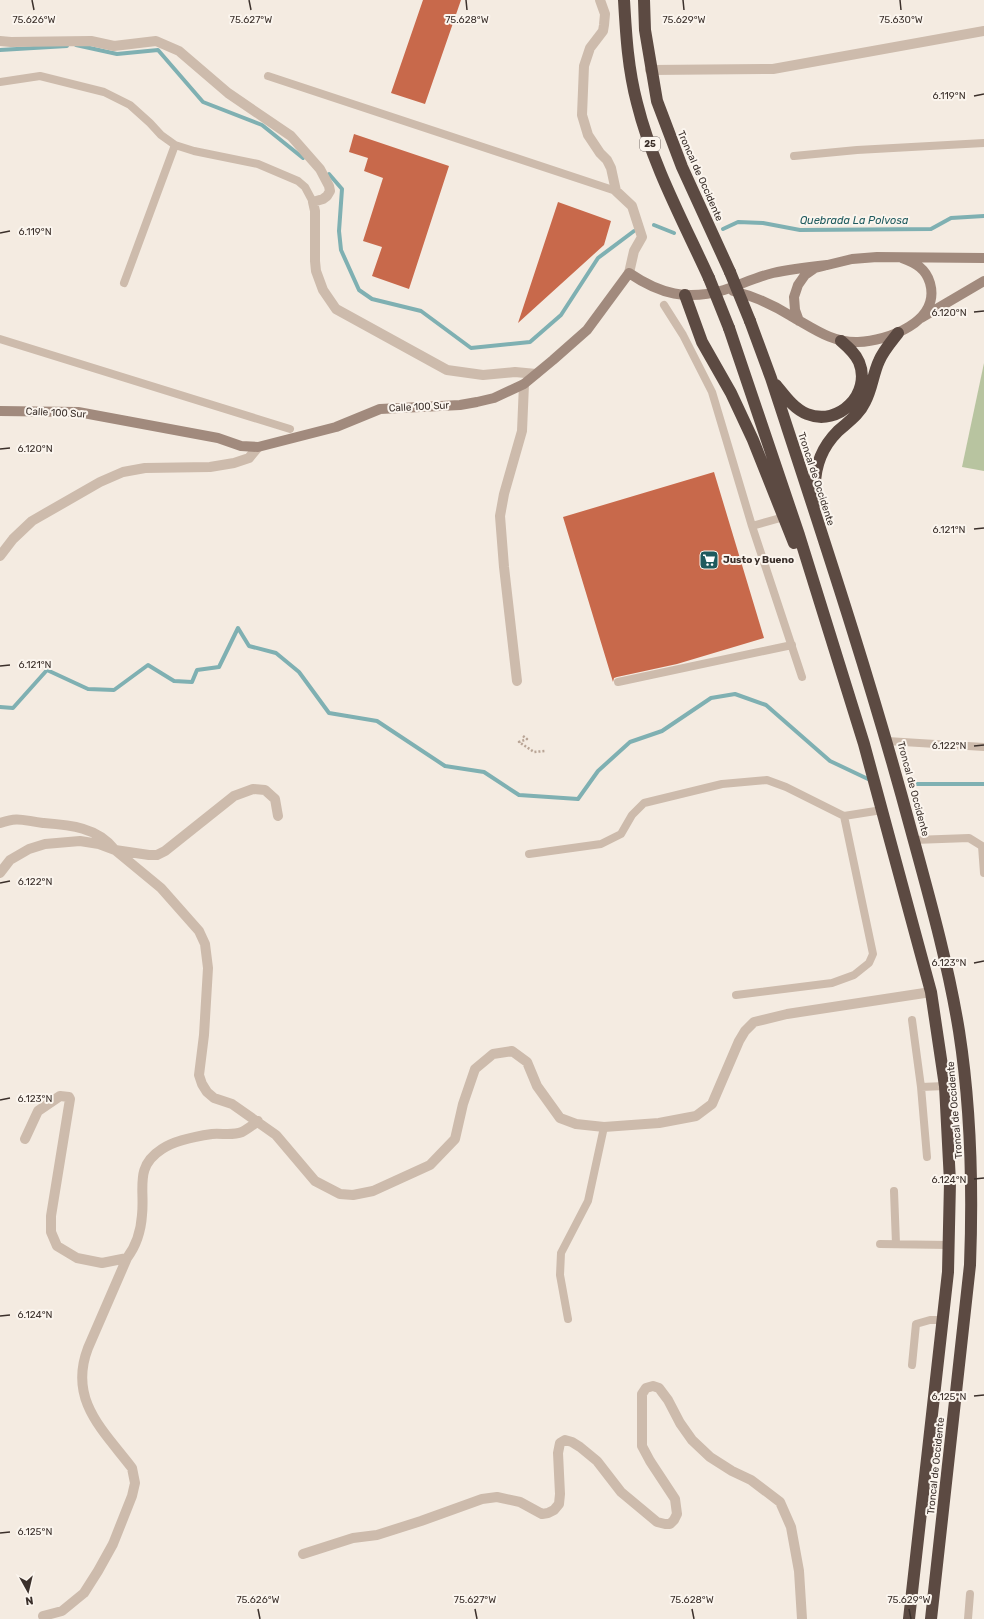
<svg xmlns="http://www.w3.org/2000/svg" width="984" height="1619" font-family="Rubik,sans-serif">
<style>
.green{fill:#b8c4a0}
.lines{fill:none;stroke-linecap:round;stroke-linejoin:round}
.stream{stroke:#7fb0b2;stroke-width:4}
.building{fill:#c8694b}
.path{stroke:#b9a596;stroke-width:2.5;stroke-dasharray:2 2;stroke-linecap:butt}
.lane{stroke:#cdbbac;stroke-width:8}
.street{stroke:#cdbbac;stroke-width:10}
.secondary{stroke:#a18a7d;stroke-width:10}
.highway{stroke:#5c4a42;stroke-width:12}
.highway-bridge{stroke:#5c4a42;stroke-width:12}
.ticks{fill:none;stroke:#3b302b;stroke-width:1.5}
.labels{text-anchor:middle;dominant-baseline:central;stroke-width:4;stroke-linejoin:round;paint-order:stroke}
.shield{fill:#fbf5ee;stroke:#756b66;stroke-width:1}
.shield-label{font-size:9px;font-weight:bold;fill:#3b302b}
.street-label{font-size:10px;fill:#3b302b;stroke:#fbf5ee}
.poi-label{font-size:10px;font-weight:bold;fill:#3b302b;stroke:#fbf5ee;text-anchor:start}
.water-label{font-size:11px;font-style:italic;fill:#1f5a5e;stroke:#fbf5ee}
.ticks-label{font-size:10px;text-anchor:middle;fill:#3b302b;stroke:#fbf5ee;stroke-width:4;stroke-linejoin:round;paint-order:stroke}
</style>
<rect width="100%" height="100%" fill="#f4ebe1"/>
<!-- green -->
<path class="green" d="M984 363V471L962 467Z"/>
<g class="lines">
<!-- stream -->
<path class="stream" d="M76 45 117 54 158 50 203 102 262 125 303 158
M0 50 67 46
M329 174 342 189 339 231 341 250 359 290 372 299 421 311 471 348 530 342 561 315 598 258 634 231
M654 225 674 233
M723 229 738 222 763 223 800 230 931 229 951 218 984 216
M0 707 13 708 47 670 88 689 114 690 148 665 174 681 192 682 197 670 219 667 238 628 249 646 276 653 299 672 329 713 377 721 445 766 484 772 519 795 578 799 598 771 630 742 662 731 711 698 735 694 766 705 830 761 868 779
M912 784H984"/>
</g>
<!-- building -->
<path class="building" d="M423 0H461L425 104 391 93Z
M354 134 449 166 409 289 372 276 382 247 363 241 383 178 364 171 368 158 349 152Z
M558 202 611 221 604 245 518 323Z
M714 472 764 638 677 664 617 677 614 678 613 682 563 517Z"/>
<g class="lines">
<!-- path -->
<path class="path" d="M523 736 527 739 519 742 534 752 545 751"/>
<!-- lane -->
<path class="lane" d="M268 76 616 191
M0 82 40 76 104 92 130 105 150 123 161 135 175 145 194 151 258 164 298 181 305 187 313 202
M794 156 857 150 984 143
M124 283 175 145
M664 305 683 335 712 392 752 526
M0 339 290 429
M784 517 752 526 802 677
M618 682 792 645
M887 741 984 747
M914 840 969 838 982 846 984 873
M529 854 601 844 621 834 632 815 644 803 722 784 767 780 786 787 844 816 882 810
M736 995 832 983 854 975 869 963 873 954 844 816
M912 1020 921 1087
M927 1157 921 1087 945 1086
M894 1191 896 1244
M880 1244 949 1245
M568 1319 560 1275 561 1253 588 1201 604 1127
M912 1365 916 1324 930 1320H943
M968 1619 970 1594"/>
<!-- street -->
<path class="street" d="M600 0 605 14 604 25 603 31 590 48 584 66 582 115 588 135 600 153 607 160 611 168 616 191 632 206 642 237 634 251 629 273
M0 41 11 42 91 41 114 46 156 41 179 51 228 93 291 136 320 169 329 186 330 191 327 196 323 199 313 202 315 211V261L316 271 323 290 336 309 447 370 483 375 515 372 536 374
M650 70 773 69 984 31
M0 556 13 539 32 521 100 482 123 472 145 468 210 467 234 463 249 458 258 447
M517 681 504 567 500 516 504 494 522 431 524 384
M0 823C19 816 24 821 43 823 69 825 98 827 115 850L149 855H157L165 851 234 796 253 789 265 790 275 799 278 816
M0 873 10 860 29 849 45 844 80 841 99 844 115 850 161 888 199 931 205 944 208 968 204 1035 199 1075 202 1084 207 1092 214 1098 232 1104 276 1135 315 1181 340 1194 353 1195 373 1191 430 1165 455 1139 463 1104 475 1069 493 1054 512 1051 527 1062 537 1086 560 1118 576 1124 604 1127 659 1123 696 1116 712 1104 739 1041 745 1031 754 1022 787 1014 931 992
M25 1139 38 1111 60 1096 69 1097 70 1099 51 1216V1232L57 1246 77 1258 102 1263 127 1258
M303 1554 353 1538 377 1535 421 1521 482 1499 497 1497 520 1502 542 1514 548 1513 554 1510 559 1504 560 1494 558 1453 560 1443 565 1440 572 1442 580 1447 597 1461 621 1492 657 1522 665 1524H670L674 1520 677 1514 675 1499 650 1461 642 1446V1394L646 1388 653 1386 659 1388 668 1400 680 1423 692 1440 710 1457 732 1471 751 1480 780 1502 791 1527 799 1571 802 1619
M43 1616 62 1611 84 1593 98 1571 113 1544 132 1496 135 1483 132 1468C103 1430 68 1400 88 1348L127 1258C136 1246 141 1230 142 1215 145 1188 134 1167 162 1149 174 1141 198 1136 212 1134 222 1133 232 1136 242 1132 248 1129 253 1125 258 1121"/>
<!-- secondary -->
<path class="secondary" d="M733 291C754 296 773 305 791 316 813 328 832 343 858 342 887 341 941 322 930 283 926 269 916 263 902 258
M921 318 984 281
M799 321 795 310 794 297 798 285 805 275 815 268 852 259 877 257 984 258
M0 411 78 412 218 438 241 446 258 447 336 427 380 409 460 405 477 402 494 398 524 384 553 360 587 330 629 273C660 294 687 301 724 290 740 285 756 277 773 273 791 269 809 267 827 265"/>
<!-- highway -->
<path class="highway" d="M624 0C626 35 628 69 637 103 652 164 683 221 709 278
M644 0 645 30 657 101 682 167 730 272
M685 295 702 342 731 393 753 440 794 543
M750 321 771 378C820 528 870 677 911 830 929 896 948 963 959 1031 971 1108 973 1186 970 1265L931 1619
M729 328 799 535 864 744 931 992 945 1086 950 1182 948 1272 909 1619
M776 385C785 396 794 409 807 414 839 427 872 393 859 362 855 353 848 347 841 341
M816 502C812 475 819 450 838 431 848 422 859 415 865 402 872 389 873 374 879 361 883 351 891 342 898 333"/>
<!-- highway-bridge -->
<path class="highway-bridge" d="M730 272 750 321
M709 278 729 328"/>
</g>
<!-- ticks -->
<path class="ticks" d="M32 0 34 10M249 0 251 10M466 0 467 10M683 0 684 10M900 0 901 10M974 96 984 94M0 233 10 231M974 312 984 311M0 449 10 448M974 529 984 528M0 666 10 665M974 746 984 745M0 883 10 881M974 963 984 961M0 1100 10 1098M974 1179 984 1178M0 1316 10 1315M974 1396 984 1395M0 1533 10 1532M258 1609 260 1619M475 1609 477 1619M692 1609 694 1619M909 1609 911 1619"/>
<!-- icons -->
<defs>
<symbol id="supermarket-square" viewBox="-11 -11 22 22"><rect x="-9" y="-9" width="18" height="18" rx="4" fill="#1f5a5e" stroke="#fbf5ee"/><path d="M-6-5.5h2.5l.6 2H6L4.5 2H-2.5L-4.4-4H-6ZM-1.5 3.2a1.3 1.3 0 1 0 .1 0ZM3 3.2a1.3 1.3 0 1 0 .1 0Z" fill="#fff"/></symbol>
</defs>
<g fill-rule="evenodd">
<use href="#supermarket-square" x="698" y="549" width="22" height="22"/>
</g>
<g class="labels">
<!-- shield labels -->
<rect class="shield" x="640" y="137" width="20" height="14" rx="3"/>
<g class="shield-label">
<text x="650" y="144">25</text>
</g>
<!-- street labels -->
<g class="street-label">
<text transform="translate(700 176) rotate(66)">Troncal de Occidente</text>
<text transform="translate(419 407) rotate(-3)">Calle 100 Sur</text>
<text transform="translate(56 413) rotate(3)">Calle 100 Sur</text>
<text transform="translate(816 479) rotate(72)">Troncal de Occidente</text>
<text transform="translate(913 789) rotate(75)">Troncal de Occidente</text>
<text transform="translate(955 1110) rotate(-95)">Troncal de Occidente</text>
<text transform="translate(936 1466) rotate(-84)">Troncal de Occidente</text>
</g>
<!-- poi labels -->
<g class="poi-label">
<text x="723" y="560">Justo y Bueno</text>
</g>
<!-- water labels -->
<g class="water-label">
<text x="854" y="220">Quebrada La Polvosa</text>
</g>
</g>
<g class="ticks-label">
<text x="34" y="23">75.626°W</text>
<text x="251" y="23">75.627°W</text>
<text x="467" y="23">75.628°W</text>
<text x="684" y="23">75.629°W</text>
<text x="901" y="23">75.630°W</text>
<text x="949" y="99">6.119°N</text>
<text x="35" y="235">6.119°N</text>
<text x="949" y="316">6.120°N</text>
<text x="35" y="452">6.120°N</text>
<text x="949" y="533">6.121°N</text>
<text x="35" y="668">6.121°N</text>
<text x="949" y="749">6.122°N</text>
<text x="35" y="885">6.122°N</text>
<text x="949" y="966">6.123°N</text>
<text x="35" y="1102">6.123°N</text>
<text x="949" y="1183">6.124°N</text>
<text x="35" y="1318">6.124°N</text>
<text x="949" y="1400">6.125°N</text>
<text x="35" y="1535">6.125°N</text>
<text x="258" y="1603">75.626°W</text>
<text x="475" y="1603">75.627°W</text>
<text x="692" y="1603">75.628°W</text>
<text x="909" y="1603">75.629°W</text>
</g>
<!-- north arrow -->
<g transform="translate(28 1591) rotate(172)" stroke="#fbf5ee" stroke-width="3" paint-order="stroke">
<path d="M0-3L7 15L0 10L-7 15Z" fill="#3b302b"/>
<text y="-6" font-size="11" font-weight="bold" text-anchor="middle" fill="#3b302b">N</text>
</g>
</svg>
